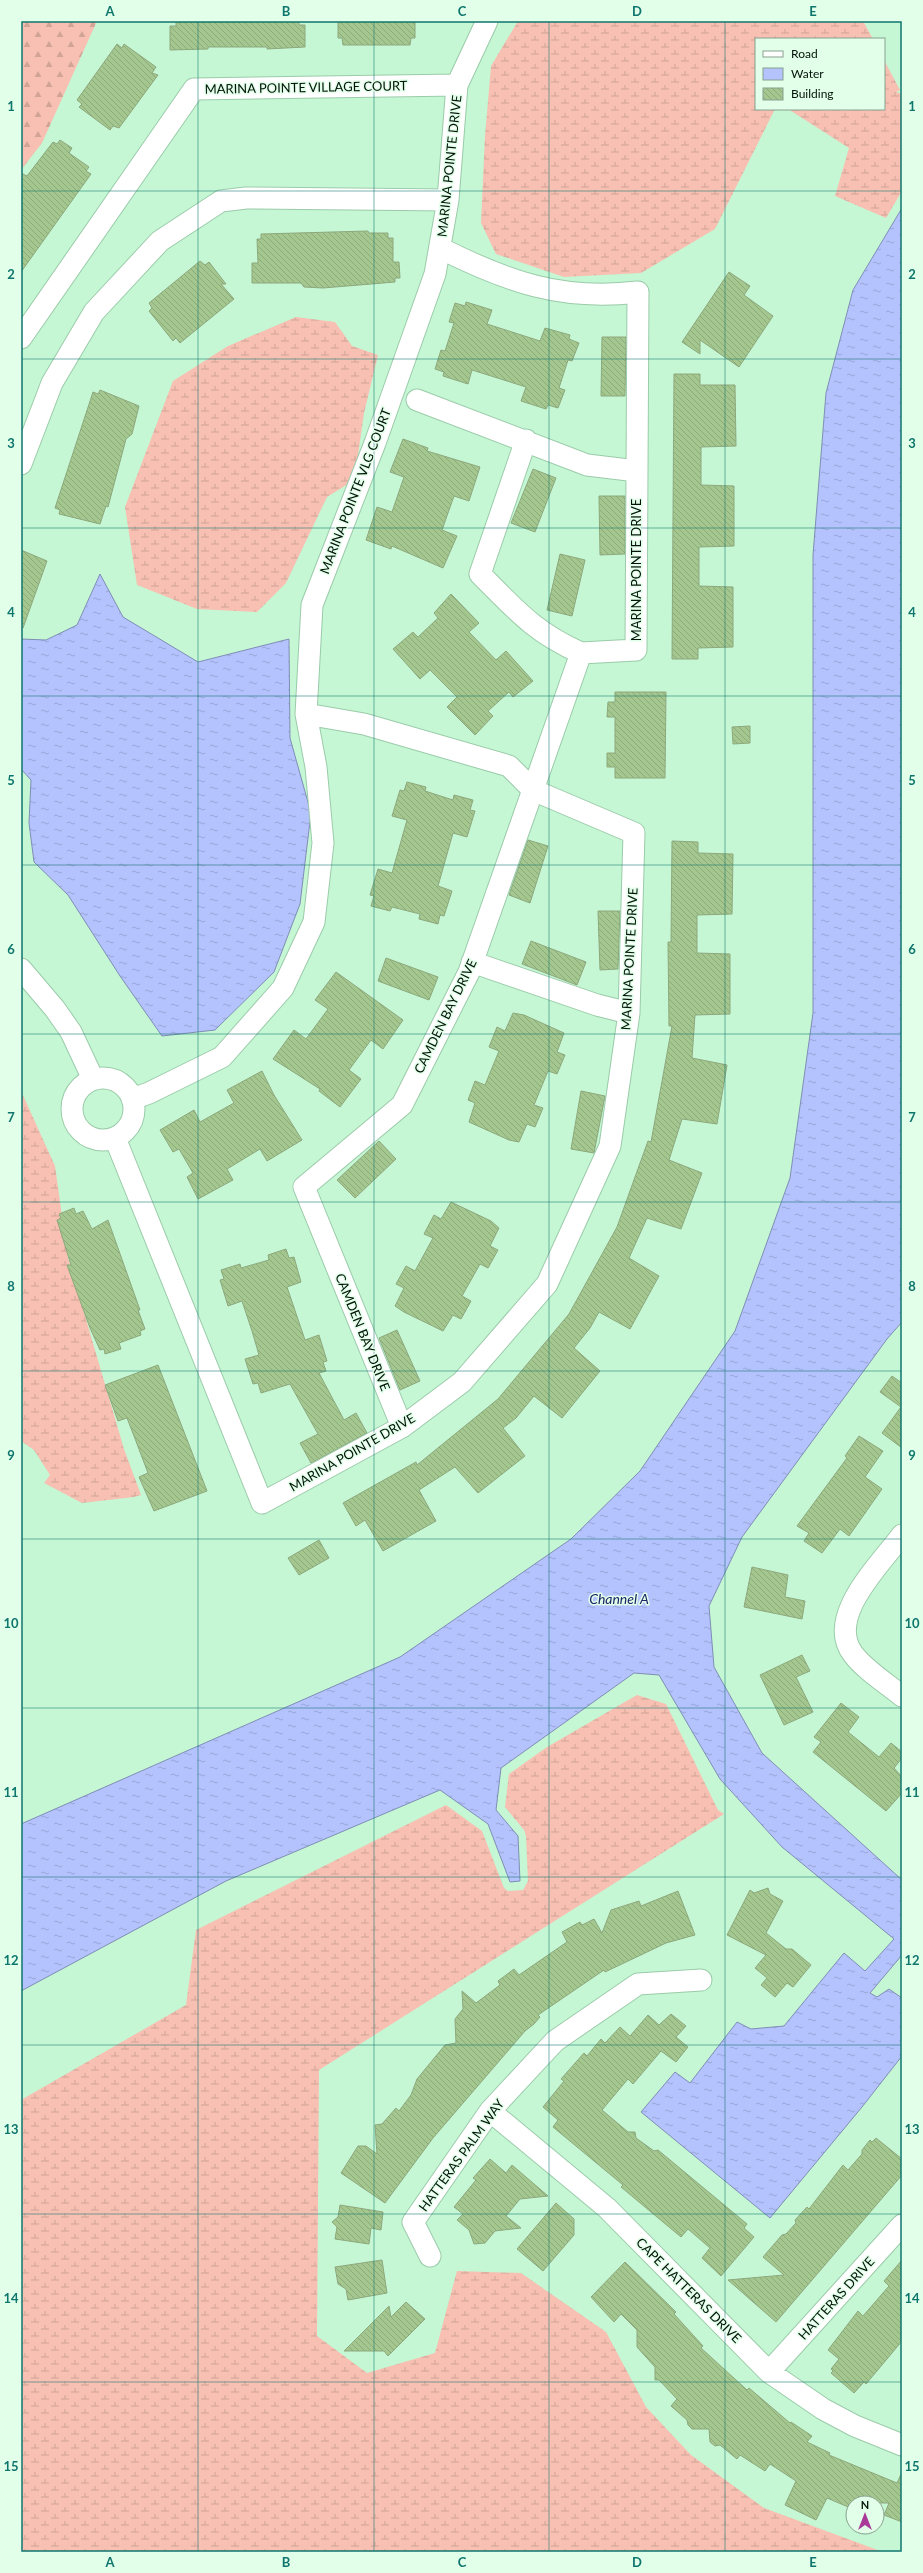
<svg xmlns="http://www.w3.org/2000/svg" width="923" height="2573" font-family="Lato,sans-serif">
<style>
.forest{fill:url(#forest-firs)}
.wetland{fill:url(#wetland-marsh)}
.water{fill:url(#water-ripples);stroke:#7f8eb4}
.building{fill:url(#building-back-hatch);stroke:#8da87d}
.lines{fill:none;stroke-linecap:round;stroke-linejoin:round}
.minor-casing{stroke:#9bcbaa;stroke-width:23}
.minor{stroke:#fff;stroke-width:21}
.grid{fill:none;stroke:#0f766e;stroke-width:1;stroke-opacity:0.55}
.labels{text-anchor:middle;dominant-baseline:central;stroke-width:3;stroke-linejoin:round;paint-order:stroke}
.street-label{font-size:13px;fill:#031308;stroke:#e1ffe9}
.water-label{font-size:14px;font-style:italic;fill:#1e2366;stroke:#e1ffe9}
.neatline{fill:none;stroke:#0f766e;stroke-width:1.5}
.grid-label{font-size:13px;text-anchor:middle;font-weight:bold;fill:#0f766e}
</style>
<defs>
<pattern id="forest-firs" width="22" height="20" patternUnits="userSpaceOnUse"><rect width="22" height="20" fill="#f7c0b2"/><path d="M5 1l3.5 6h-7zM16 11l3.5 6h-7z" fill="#d2a498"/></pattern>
<pattern id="wetland-marsh" width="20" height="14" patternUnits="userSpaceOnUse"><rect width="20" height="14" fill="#f7c0b2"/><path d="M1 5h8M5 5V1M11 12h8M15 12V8" fill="none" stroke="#d2a498"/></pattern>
<pattern id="water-ripples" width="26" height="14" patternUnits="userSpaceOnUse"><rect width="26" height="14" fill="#b4c2fe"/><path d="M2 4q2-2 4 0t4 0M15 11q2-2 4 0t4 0" fill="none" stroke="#99a6d8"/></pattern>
<pattern id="building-back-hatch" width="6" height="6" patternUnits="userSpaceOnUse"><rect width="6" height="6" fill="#a4c78f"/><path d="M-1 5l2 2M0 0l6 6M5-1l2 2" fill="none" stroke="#8caa7a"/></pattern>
</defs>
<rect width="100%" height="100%" fill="#c5f7d4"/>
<!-- forest -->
<path class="forest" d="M21 21H97L42 143 21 170Z"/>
<!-- wetland -->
<path class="wetland" d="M518 21H863L873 39H756V109H775L715 229 641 273 564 277 496 254 481 223 485 136 491 66Z
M884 60 900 90 896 92 902 94V191L886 218 835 196 849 148 788 109H884Z
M296 317 335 322 352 346 378 355 364 413 357 462 348 484 327 497 286 583 257 612 197 609 137 585 125 507 173 381 228 346Z
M21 1091 55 1166 68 1258 124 1449 141 1495 134 1497 82 1503 44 1483 50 1475 34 1450 21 1441Z
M637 1695 666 1704 718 1810 724 1814 319 2070 317 2336 367 2373 435 2353 457 2271 521 2273 606 2332 646 2407 691 2455 764 2508 883 2552H21V2100L186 2005 196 1930 446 1805 482 1831 504 1888 508 1891 523 1890 528 1881 526 1836 524 1830 505 1807 509 1774 547 1747Z"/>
<!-- water -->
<path class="water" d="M902 208V1322L887 1339 742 1537 709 1606 714 1667 762 1753 902 1880V1955L870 1993 877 1997 889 1989 902 1998V2056L862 2107 770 2218 641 2112 675 2072 690 2083 737 2022 751 2029 784 2026 844 1953 865 1971 894 1939 782 1847 720 1779 659 1675 634 1673 501 1768 496 1810 518 1836 520 1881 510 1882 488 1824 440 1790 226 1881 21 1991V1824L400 1657 571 1539 640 1471 735 1331 790 1178 813 1013V555L826 393 853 290Z
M100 574 123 617 198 662 289 639 290 738 311 813 300 904 274 972 215 1030 162 1036 120 976 68 895 34 862 29 823 31 780 21 769V639L46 640 77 625Z"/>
<!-- building -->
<path class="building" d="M176 21H299V25H305V47L267 49V47H208V49L170 50V26H176Z
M338 21H415V38H411L410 45H343L342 38H338Z
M117 44 122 48 124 44 156 67 152 73 158 75 119 128 113 126 110 130 79 107 82 104 77 100Z
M60 140 72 148 69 153 89 167 86 171 91 174 21 272V173L27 176 53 142 57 144Z
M368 231 369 233H388V238H393V262H399L400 278H395V282L323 288 304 287 301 283H252V263H258L257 239H261V234Z
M200 261 205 265 209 262 226 284H221L234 299 180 343 176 338 173 341 149 311 152 308 149 303Z
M729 272 750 286 744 295 773 316 739 367 700 340V354L682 342Z
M466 302 492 310 487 324 540 341 545 328 570 335 569 339 579 343 572 361 568 360 559 388 565 390 558 408 548 405 546 409 521 401 526 387 472 370 468 384 443 376 444 372 435 369 441 350 445 351 454 323 449 322 455 303 465 306Z
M602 337H626L625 396H601Z
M674 374H700V385H735L736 446 701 447V485L734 486V546L699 547V586L733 587V647L698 648V659H672Z
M100 390 139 406 132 434 126 439 108 507 106 506 100 524 59 514 60 510 55 508 93 392 98 394Z
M403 439 428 448 427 451 480 467 469 501 454 496 442 530 457 536 443 568 392 546 391 549 366 540 377 507 392 512 404 477 390 472Z
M533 469 556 478 535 532 511 523Z
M599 496H625V554L600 555Z
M21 550 47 561 23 628 21 627Z
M560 554 585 560 572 616 547 610Z
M451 594 479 623 469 632 496 660 506 651 533 681 513 697 509 692 488 711 493 716 475 735 447 707 457 697 430 670 420 679 393 649 413 632 418 637 438 618 434 613Z
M615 692H666L665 778H615V767H607V753H615V717H607L608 702H615Z
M750 726V743L733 744 732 727Z
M407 782 426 787 425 791 453 800 454 795 473 800 470 810 475 811 467 837 453 833 438 886 452 891 444 916 440 915 438 924 419 919 420 914 392 907 390 911 371 906 374 896 370 895 378 869 392 873 407 820 392 816 400 790 404 791Z
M528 840 548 846 530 903 509 895Z
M672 841 698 842V853L733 854 732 914 697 915V953L730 954V1014L695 1015 692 1058 727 1065 717 1124 682 1119 669 1160 702 1173 681 1229 647 1218 629 1258 659 1276 630 1329 599 1312 590 1328 574 1348 600 1371 562 1418 534 1396 516 1418 503 1428 525 1456 478 1493 455 1467 419 1490 436 1521 383 1551 365 1520 356 1526 343 1503 416 1462 417 1465 498 1399 569 1314 617 1227 648 1141 651 1142 672 1026H669L668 942H671Z
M598 911H620L618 969 600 970Z
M531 941 586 962 577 985 522 964Z
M386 958 438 977 429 1000 378 981Z
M336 972 403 1020 383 1049 371 1040 349 1070 361 1079 340 1107 319 1091 320 1089 273 1059 294 1030 306 1039 328 1009 315 1000Z
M513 1013 524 1015 564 1033 557 1052 565 1055 557 1074 548 1071 534 1105 543 1108 535 1127 527 1124 519 1142 509 1140 469 1122 475 1103 468 1100 475 1081 485 1085 499 1051 489 1047 497 1027 505 1031Z
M262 1071 274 1095 302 1140 267 1161 260 1149 227 1169 233 1180 198 1199 187 1177 193 1173 179 1149 173 1152 160 1130 194 1110 200 1122 234 1103 227 1090Z
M581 1091 605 1096 594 1153 571 1149Z
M379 1141 396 1159 355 1198 337 1180Z
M451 1202 491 1221 499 1228 490 1246 498 1250 488 1268 480 1264 462 1296 471 1301 461 1319 453 1315 443 1331 404 1312 395 1306 404 1288 396 1284 406 1266 415 1271 433 1238 424 1234 434 1215 441 1219Z
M74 1208 76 1214 83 1211 92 1229 108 1220 140 1310H138L145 1329 140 1331 141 1335 119 1343 121 1349 105 1354 104 1349 100 1350 90 1328 67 1265H71L57 1220 61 1218 59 1214Z
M286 1249 289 1258 294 1257 301 1282 287 1287 305 1340 319 1335 327 1361 323 1362 326 1371 319 1373 344 1420 356 1413 367 1433 311 1463 300 1443 318 1434 290 1384 261 1393 258 1383 253 1384 245 1359 259 1355 252 1331 242 1301 228 1306 220 1280 224 1279 221 1270 240 1264 241 1268 269 1260 268 1255Z
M397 1330 420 1381 400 1390 379 1338Z
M158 1365 207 1491 154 1511 139 1477 148 1473 134 1436 127 1418 118 1421 105 1385Z
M892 1376 902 1383V1448L882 1433 901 1407 880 1392Z
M859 1436 883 1451 865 1477 882 1489 849 1536 840 1529 822 1553 804 1541 809 1533 797 1526 847 1458 845 1456Z
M319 1540 329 1558 299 1575 288 1558Z
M752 1567 788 1575 785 1597 805 1601 802 1619 744 1607Z
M802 1655 810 1671 796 1677 813 1712 784 1725 760 1675Z
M841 1703 859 1717 848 1732 879 1757 891 1743 902 1752V1758L894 1768 902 1777V1793L886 1811 813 1752 821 1742 814 1737Z
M768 1888 770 1894 783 1901 766 1933 786 1949H792L811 1965 793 1987 787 1983 775 1997 761 1985 767 1978 755 1968 766 1955 727 1935 750 1890 754 1893Z
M678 1891 695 1935 666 1943 605 1972 604 1970 538 2015 540 2017 534 2024 525 2031 433 2138 385 2203 341 2173 358 2146H366L377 2154 375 2125 382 2124 396 2108 399 2111 411 2095 417 2079 445 2045 456 2043 455 2019 463 2009 462 1991 476 2003 500 1985 498 1981 514 1969 519 1975 567 1942 562 1932 580 1922 582 1925 594 1919 602 1933 611 1910 639 1901 641 1906Z
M671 2014 686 2026 676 2037 688 2047 676 2062 661 2051 633 2084 628 2079 602 2110 628 2132H635L636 2138 654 2151 658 2150 747 2224 744 2228 754 2237 721 2276 702 2258 710 2248 688 2229 681 2237 621 2187 623 2185 553 2127 558 2120 543 2107 564 2081 561 2079 584 2053 587 2056 601 2039 605 2043 620 2027 630 2036 648 2015 659 2025Z
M876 2138 902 2159V2175L776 2322 728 2280 784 2275 763 2257 782 2235 786 2234 796 2223 795 2220 807 2207 809 2209 843 2165 848 2170 862 2154V2150L870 2140 872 2142Z
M490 2159 506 2173 512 2165 548 2196 520 2199 506 2216 521 2228 495 2231 485 2243 474 2244 469 2230 457 2220 463 2214 454 2207 476 2180 473 2178Z
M556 2203 574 2219V2235L543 2271 517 2249Z
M340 2205 383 2212 381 2230 371 2228 369 2244 335 2239 337 2227 332 2222 338 2217Z
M382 2260 387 2293 348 2300 346 2289 338 2284 335 2267Z
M902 2260V2341L866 2384 864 2382 854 2393 831 2373 833 2371 831 2369 839 2359 828 2350 858 2311 863 2316 889 2286 884 2281Z
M625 2262 676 2312 674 2314 703 2346 701 2348 747 2390 749 2388 790 2423 791 2422 812 2436 807 2442 830 2453 829 2455 897 2483 902 2472V2522L884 2515 889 2503H853V2509L827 2498 816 2520 785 2505 796 2481 770 2464 765 2471 740 2455 737 2459 720 2445 715 2446 710 2442 709 2429H692L688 2425 687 2420 671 2406 677 2399 659 2380H655V2367L637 2347V2330L621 2314 614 2322 591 2297Z
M406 2302 425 2319 388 2356 384 2351H344L389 2306 391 2317Z"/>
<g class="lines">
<defs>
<path id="minor" d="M21 338 194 89 457 85
M417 400 587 465 637 471
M526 440 480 574C516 610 534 632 581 653
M21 464 52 383 94 312 160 241 221 201 246 198 448 200
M472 962 597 1005 629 1013
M21 969 55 1009 71 1032 93 1079
M72 1109a31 31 0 1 1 62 0a31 31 0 1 1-62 0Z
M132 1099 149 1093 222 1057 283 988 314 922 323 843 316 767 306 714 312 605 375 443 435 274 448 200 457 85 487 21
M115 1138 262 1503 402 1427 462 1382 547 1284 610 1146 629 1013 634 833 533 790 509 766 364 724 306 714
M402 1427 304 1187 402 1105 469 972 581 653 636 650 638 292C561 301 508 282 440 248
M902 1535C880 1565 825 1617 853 1654 865 1670 886 1683 902 1696
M490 2111 607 2208 769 2372 823 2409 855 2426 902 2445
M430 2256 413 2222 490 2111 555 2041 638 1984 701 1980
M769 2372 902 2225"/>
</defs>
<!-- minor casing -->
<use href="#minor" class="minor-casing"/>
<!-- minor -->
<use href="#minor" class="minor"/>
</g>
<!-- grid -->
<path class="grid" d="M198 21V2552M374 21V2552M549 21V2552M725 21V2552M21 191H902M21 359H902M21 528H902M21 696H902M21 865H902M21 1034H902M21 1202H902M21 1371H902M21 1539H902M21 1708H902M21 1877H902M21 2045H902M21 2214H902M21 2382H902"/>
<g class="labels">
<!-- street labels -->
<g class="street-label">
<text transform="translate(306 87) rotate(-1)">MARINA POINTE VILLAGE COURT</text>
<text transform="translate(449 166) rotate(-84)">MARINA POINTE DRIVE</text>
<text transform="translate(355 491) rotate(-69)">MARINA POINTE VLG COURT</text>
<text transform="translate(636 570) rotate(-90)">MARINA POINTE DRIVE</text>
<text transform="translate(629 959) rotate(-87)">MARINA POINTE DRIVE</text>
<text transform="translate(445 1016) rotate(-64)">CAMDEN BAY DRIVE</text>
<text transform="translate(363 1332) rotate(68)">CAMDEN BAY DRIVE</text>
<text transform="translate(352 1452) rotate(-30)">MARINA POINTE DRIVE</text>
<text transform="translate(461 2155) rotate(-54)">HATTERAS PALM WAY</text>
<text transform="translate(689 2290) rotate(45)">CAPE HATTERAS DRIVE</text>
<text transform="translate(836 2298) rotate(-48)">HATTERAS DRIVE</text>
</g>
<!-- water labels -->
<g class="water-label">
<text x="619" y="1598">Channel A</text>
</g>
</g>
<!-- border -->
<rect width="923" height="2573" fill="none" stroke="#e1ffe9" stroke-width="44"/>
<!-- legend -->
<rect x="755" y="38" width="130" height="72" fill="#e1ffe9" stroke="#88a18f"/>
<rect x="763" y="51" width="20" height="6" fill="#ffffff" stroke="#88a18f"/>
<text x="791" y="58" font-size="12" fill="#031308">Road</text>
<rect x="763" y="68" width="20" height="12" fill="url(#water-ripples)" stroke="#88a18f"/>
<text x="791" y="78" font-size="12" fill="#031308">Water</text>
<rect x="763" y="88" width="20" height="12" fill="url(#building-back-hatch)" stroke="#88a18f"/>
<text x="791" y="98" font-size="12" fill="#031308">Building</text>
<!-- north arrow -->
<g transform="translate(865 2515)"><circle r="19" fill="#e1ffe9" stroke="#88a18f"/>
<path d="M0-3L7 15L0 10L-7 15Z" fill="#a93a99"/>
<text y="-6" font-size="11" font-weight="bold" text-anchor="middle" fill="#031308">N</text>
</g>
<rect x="22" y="22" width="879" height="2529" class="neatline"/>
<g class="grid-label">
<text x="110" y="16">A</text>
<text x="286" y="16">B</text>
<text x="462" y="16">C</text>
<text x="637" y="16">D</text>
<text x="813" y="16">E</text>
<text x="11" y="111">1</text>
<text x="912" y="111">1</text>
<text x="11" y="279">2</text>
<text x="912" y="279">2</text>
<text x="11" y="448">3</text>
<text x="912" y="448">3</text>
<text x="11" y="617">4</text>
<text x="912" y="617">4</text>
<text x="11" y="785">5</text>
<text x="912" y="785">5</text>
<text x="11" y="954">6</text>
<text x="912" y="954">6</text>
<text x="11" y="1122">7</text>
<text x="912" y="1122">7</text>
<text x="11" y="1291">8</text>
<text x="912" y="1291">8</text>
<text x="11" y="1460">9</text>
<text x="912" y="1460">9</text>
<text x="11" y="1628">10</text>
<text x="912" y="1628">10</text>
<text x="11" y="1797">11</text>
<text x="912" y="1797">11</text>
<text x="11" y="1965">12</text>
<text x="912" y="1965">12</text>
<text x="11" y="2134">13</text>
<text x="912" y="2134">13</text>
<text x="11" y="2303">14</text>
<text x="912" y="2303">14</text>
<text x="11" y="2471">15</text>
<text x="912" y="2471">15</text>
<text x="110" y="2567">A</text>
<text x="286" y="2567">B</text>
<text x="462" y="2567">C</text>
<text x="637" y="2567">D</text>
<text x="813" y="2567">E</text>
</g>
</svg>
